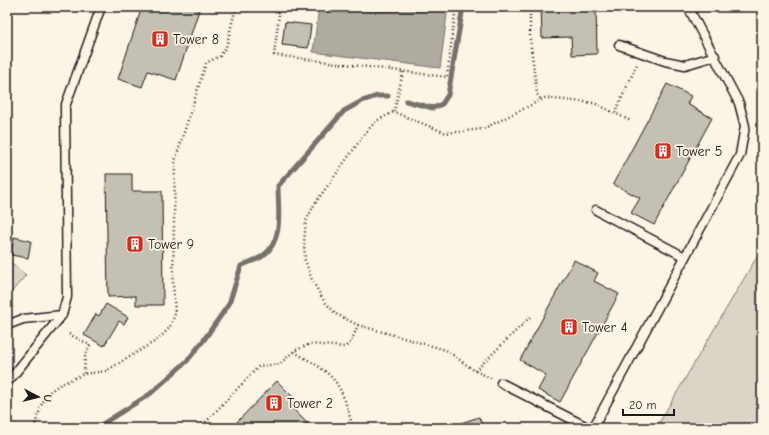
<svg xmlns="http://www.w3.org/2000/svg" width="769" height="435" font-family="'Comic Neue',sans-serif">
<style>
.green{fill:#dbd5c8;stroke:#7c7872}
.water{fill:#b0aba1;stroke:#75726c}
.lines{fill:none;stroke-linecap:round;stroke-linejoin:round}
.stream{stroke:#75726c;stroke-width:5}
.building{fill:#c4c0b3;stroke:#1c1c1c}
.service-casing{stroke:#1c1c1c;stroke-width:11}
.path{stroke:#1c1c1c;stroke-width:2.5;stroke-dasharray:1 3;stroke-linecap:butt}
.service{stroke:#fcf5e5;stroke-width:8}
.labels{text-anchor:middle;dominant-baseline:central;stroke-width:3.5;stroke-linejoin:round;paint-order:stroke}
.poi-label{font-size:14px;fill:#1c1c1c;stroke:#fcf5e5;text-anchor:start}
</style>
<rect width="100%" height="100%" fill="#fcf5e5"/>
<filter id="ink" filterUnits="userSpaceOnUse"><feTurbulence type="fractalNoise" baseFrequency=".025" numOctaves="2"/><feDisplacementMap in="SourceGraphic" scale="8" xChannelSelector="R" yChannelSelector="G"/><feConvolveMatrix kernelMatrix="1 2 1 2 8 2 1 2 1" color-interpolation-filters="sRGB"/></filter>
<g filter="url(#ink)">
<!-- green -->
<path class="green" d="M762 248V428H656Z
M7 259 26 275 7 297Z"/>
<!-- water -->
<path class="water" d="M319 7H448L440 68 313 52Z"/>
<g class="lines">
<!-- stream -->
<path class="stream" d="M406 101 433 108 442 104 448 95 463 7
M96 428 150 394 187 361 203 341 229 304 241 266C248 262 258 260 264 255 284 239 278 209 278 186L344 111 362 101 377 96H388"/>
</g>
<!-- building -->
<path class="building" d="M142 7H200L176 80 148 71 142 87 118 79Z
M541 7H596L597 54 572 55 571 37 542 38Z
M285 22 311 25 308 48 282 45Z
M667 84 691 96 687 104 712 118 654 225 631 213 640 198 613 184Z
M106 174H132V191H162L163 305H136V296L108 297Z
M14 237 31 241 28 258 11 255Z
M574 260 598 273 594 281 619 294 560 402 538 390 546 375 520 360Z
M106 304 128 317 124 324 119 321 104 346 84 335 96 314 99 316Z
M277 381 296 400 290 406 310 426 309 428H231Z
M479 417 483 428H446Z"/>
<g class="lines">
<defs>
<path id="service" d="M619 45 665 61 685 65 715 56
M596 210 685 257
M7 325 23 319 62 315
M7 383 62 315 67 297 65 107 101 7
M501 383 589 428
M593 428 740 155 745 126 739 103 688 7"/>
</defs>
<!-- service casing -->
<use href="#service" class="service-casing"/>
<!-- path -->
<path class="path" d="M280 7 274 55 447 77 456 7
M530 7V39L537 94 541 100
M394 112 403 72
M615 113 637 64
M69 334 90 345 85 357 84 374
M294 352C337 376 340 380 353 428
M475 371 530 317
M491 378 475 371 446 350 358 325 336 314 324 301 312 280 305 260 304 242 306 221 314 205 366 132 376 121 394 112 446 133 483 129 545 98 594 103 631 121
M34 428 42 403 48 393 59 385 84 374 106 371 159 339 170 327 175 314 173 283 175 161 206 63 220 56 226 47 236 7
M200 428 259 366 280 364 294 351 310 344 345 347 351 342 358 325"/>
<!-- service -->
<use href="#service" class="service"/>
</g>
</g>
<!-- icons -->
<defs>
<symbol id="building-square" viewBox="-11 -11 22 22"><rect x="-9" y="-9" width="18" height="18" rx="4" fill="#c8321e" stroke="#fcf5e5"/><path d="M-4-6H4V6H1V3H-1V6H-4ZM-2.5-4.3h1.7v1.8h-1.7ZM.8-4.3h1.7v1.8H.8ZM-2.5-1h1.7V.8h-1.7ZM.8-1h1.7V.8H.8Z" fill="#fff"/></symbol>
</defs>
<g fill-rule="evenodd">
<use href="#building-square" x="150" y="29" width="20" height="20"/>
<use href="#building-square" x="653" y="141" width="20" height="20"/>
<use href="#building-square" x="125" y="234" width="20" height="20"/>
<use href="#building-square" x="559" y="317" width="20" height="20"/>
<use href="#building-square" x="264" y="393" width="20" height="20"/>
</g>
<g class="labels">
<!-- poi labels -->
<g class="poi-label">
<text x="173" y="39">Tower 8</text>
<text x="676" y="151">Tower 5</text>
<text x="148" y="244">Tower 9</text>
<text x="582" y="327">Tower 4</text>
<text x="287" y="403">Tower 2</text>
</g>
</g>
<!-- margin -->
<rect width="769" height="435" fill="none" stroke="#fcf5e5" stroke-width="24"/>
<rect x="12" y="12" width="745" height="411" fill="none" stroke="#1c1c1c" stroke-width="1.5" filter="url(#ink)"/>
<!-- north arrow -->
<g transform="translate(38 397) rotate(97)" stroke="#fcf5e5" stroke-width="3" paint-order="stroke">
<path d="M0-3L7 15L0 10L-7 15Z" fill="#1c1c1c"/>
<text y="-6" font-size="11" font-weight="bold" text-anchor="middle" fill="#1c1c1c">U</text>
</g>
<!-- scale -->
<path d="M623 409v6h51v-6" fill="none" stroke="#1c1c1c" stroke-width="2"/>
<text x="629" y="409" font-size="12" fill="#1c1c1c" stroke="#fcf5e5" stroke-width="3" paint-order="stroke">20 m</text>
</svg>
